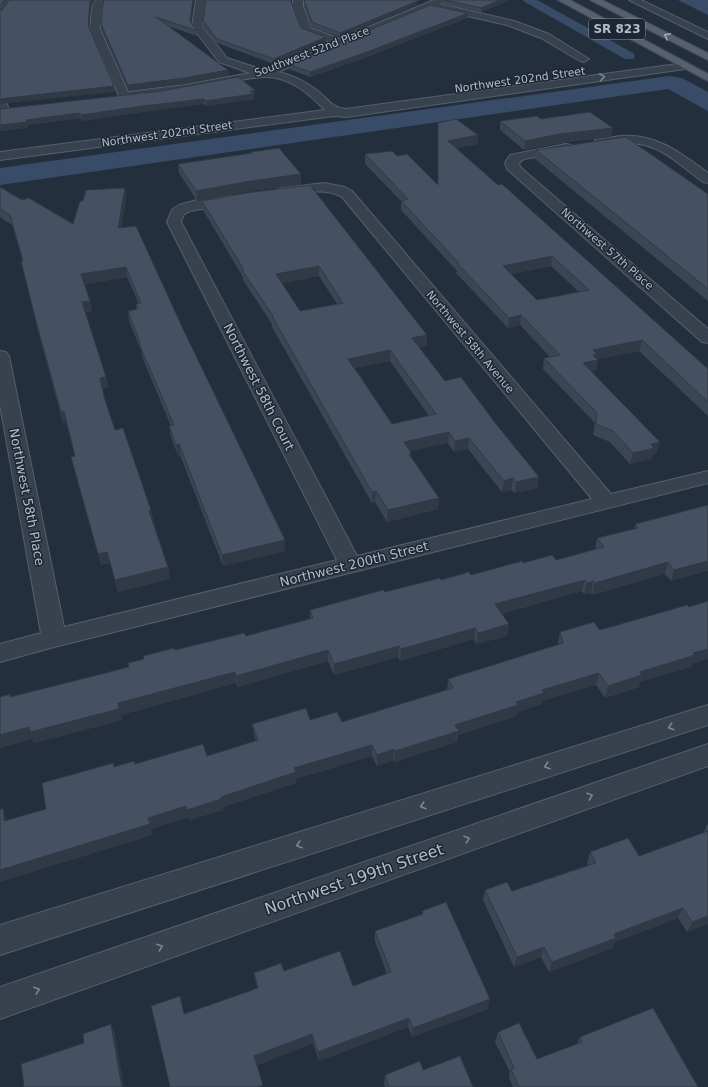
<svg xmlns="http://www.w3.org/2000/svg" width="708" height="1087" font-family="'DejaVu Sans',sans-serif">
<style>
.water{fill:#394c67}
.lines{fill:none;stroke-linecap:round;stroke-linejoin:round}
.canal{fill:#394c67;fill-rule:evenodd}
.minor-casing{stroke:#565f6c;stroke-width:2}
.major-casing{stroke:#414a57;stroke-width:2}
.minor{fill:#38414e;fill-rule:evenodd}
.major{fill:#56606e;fill-rule:evenodd}
.wall{fill:#3b4654;fill-rule:evenodd}
.shaded-wall{fill:#303945}
.building{fill:#455162;stroke:#303945;fill-rule:evenodd}
.oneway{stroke:#a1aab7}
.oneway2{stroke:#7c8592}
.labels{text-anchor:middle;dominant-baseline:central;stroke-width:3;stroke-linejoin:round;paint-order:stroke}
.far-street-label{font-size:11px;fill:#b4bcc9;stroke:#1d2633}
.shield{fill:#1d2633;stroke:#878f9c;stroke-width:1}
.shield-label{font-size:12px;font-weight:bold;fill:#b4bcc9}
.street-label{font-size:13px;fill:#b4bcc9;stroke:#1d2633}
.near-street-label{font-size:16px;fill:#b4bcc9;stroke:#1d2633}
</style>
<rect width="100%" height="100%" fill="#242f3e"/>
<!-- water -->
<path class="water" d="M678 0H708V15Z
M669 76 682 78 708 92V111L668 89 0 185V168Z"/>
<g class="lines">
<!-- canal -->
<path class="canal" d="M523 0H537L633 53 635 56 633 59H625L525 2Z"/>
<defs>
<path id="minor" d="M2 0H12L3 13 0 14V4Z
M96 0H106L102 7 100 29 128 92 185 85 250 73 219 62 193 28 192 26 196 0H206L202 26 227 58 263 70 330 42 303 32 293 6V0H303V6L311 28 340 39 434 0H447L440 4 514 21 549 34 589 59 584 62 580 61 541 38 507 25 436 9 435 6 278 72C293 75 306 82 318 91 328 99 332 108 346 109L685 63 690 66 685 69 346 117 334 116 0 160V152L325 110C311 96 296 82 276 78 258 74 231 83 212 87 184 92 156 96 127 99L120 98 90 29 92 7Z
M629 0H641L708 32V39Z
M0 96 4 98 9 109 7 112H0Z
M620 136C656 133 681 153 708 173V183L703 182C684 168 664 148 640 144 627 142 613 145 600 147L595 146 594 143 595 140Z
M566 144 571 145 572 148 571 151 524 159 519 163 520 167 708 329V343L702 342 507 169 505 163 510 155Z
M324 183 345 187 352 191 611 494 708 471V483L54 647 0 662V644L41 633 0 405V351L6 352 9 356 64 627 337 560 167 222 172 210 179 205 197 200 231 196 236 197 238 200 236 203 231 204 190 211 184 214 181 222 357 556 592 499 342 197C324 187 303 193 283 196L278 195 276 192 278 189 283 188Z
M708 705V725L0 955V925Z
M708 744V766L0 1019V987Z"/>
<path id="major" d="M558 0H570L708 74V81Z
M590 0H602L708 53V60Z"/>
</defs>
<!-- minor casing -->
<use href="#minor" class="minor-casing"/>
<!-- major casing -->
<use href="#major" class="major-casing"/>
<!-- minor -->
<use href="#minor" class="minor"/>
<!-- major -->
<use href="#major" class="major"/>
</g>
<!-- wall -->
<path class="wall" d="M104 0 191 23 197 31V36L168 26 228 70 229 75 185 84 129 90 102 29 101 24Z
M304 0H420L417 2V5L340 37 312 27 304 6Z
M443 0H508V1L481 12 443 4Z
M292 2 301 28 326 37V42L274 64 217 43 204 26 203 21Z
M468 13 467 18 367 57 310 77 289 69 288 64Z
M254 95V99L206 106 204 104 142 112 82 121 80 118 28 125V128L0 131V109L255 95Z
M541 119 611 137 559 143 524 150 500 130V121Z
M438 123 478 144 456 148 708 369V416L639 351 598 359 596 370 591 371 657 453 653 454 652 459 630 464 610 442 593 435 595 423 543 369 544 358 550 357 520 325 508 328 456 273 457 271 401 210V201L365 164V154L397 156 438 185ZM551 266 579 292 537 300 511 274Z
M536 150 708 194V301L535 159Z
M251 152 301 184 246 192 197 201 179 173 178 164 251 153Z
M0 187 22 200 73 224 83 201 125 188 126 198 121 228 184 331 285 540V551L223 566 180 455 178 456 171 437 169 426H171L143 359 141 350 129 321 128 311 136 309V304H139L127 277 84 284 90 301 92 311 85 312 106 377 108 387 102 389 105 400 115 430 151 510 153 521 168 567 170 579 118 592 110 563 101 565 74 468 71 457 75 456 66 422 63 423 38 331 21 261H23L12 225 0 217Z
M246 193 427 346 419 347 445 381 496 424 539 477 537 488 515 493 511 490 502 492 468 449 454 452 448 443 410 451 411 457 438 509 387 522 375 502 372 503 272 327V324L243 280V277L203 210 202 201ZM319 276 337 304 300 311 282 283ZM390 361 429 416 392 424 355 368Z
M708 505 671 581 665 574 592 595 591 593 584 594 582 591 501 614 509 624 507 636 476 644 474 639 400 661 398 657 334 675 328 661 238 687 236 683 121 715 122 720 34 743 32 739 0 748V697L10 694 11 697 128 667 175 650 246 636 310 619V610L441 580 471 575 523 563 556 560 595 549 597 538 634 529 635 524Z
M600 630 692 664 691 667 640 682 639 687 605 698 596 685 542 701V704L517 712 516 716 458 735 457 742 394 762 393 760 377 766 372 756 296 779V783L223 807V810L189 820V817L151 829 153 835 8 820 46 809 114 767 207 756 256 741 254 735 252 724 310 720 342 722 447 690 448 679 558 645V643L560 632Z
M708 823V924L687 932 678 918 615 942 613 948 549 972 541 957 514 967 483 900 485 890 512 891 588 865 587 863 590 852 639 856 705 833 704 832Z
M422 911 488 1009 412 1037 408 1027 319 1061 313 1043 257 1065 185 1014 257 988 254 973 284 971 353 986 387 974 375 941V931L422 915Z
M498 1032 537 1059 577 1044 580 1037 698 1087H513L509 1078 510 1072 495 1042Z
M423 1070 473 1087H385L384 1084 385 1075Z"/>
<!-- shaded-wall -->
<path class="shaded-wall" d="M91 0H95L91 7 89 30 88 25 90 2Z
M193 0H194L191 26 190 21Z
M417 0H427H420L417 2V5L340 37V33Z
M500 0H508V1L481 12V8Z
M468 13 467 18 367 57 310 77V72Z
M326 37V42L274 64V59Z
M228 70 229 75 185 84 129 90 128 85Z
M114 86 115 92 0 104V99Z
M255 90V95H254V99L206 106 205 101Z
M204 99V104L142 112 82 121 81 115 142 106Z
M79 113 80 118 28 125V128L0 131V125L26 120Z
M613 128 611 137 559 143 524 150 525 141 560 134Z
M478 135V144L447 150 448 141Z
M301 174V184L246 192 197 201 196 191 245 182Z
M125 188 126 198 120 238 118 228Z
M552 256 551 266 502 276 503 266Z
M319 266V276L276 284V274Z
M126 267 127 277 83 285 81 274Z
M90 301 92 311 84 312 82 302Z
M521 315 520 325 508 328 509 318Z
M427 335V346L412 349V338Z
M642 340 639 351 596 360H598L596 370 581 374 583 363 593 350Z
M390 350V361L348 369V359Z
M106 377 108 387 102 389 100 378Z
M64 411 66 422 63 423 61 412Z
M449 432 448 443 403 453 404 442Z
M469 438 468 449 454 452 455 441Z
M660 442 657 453 653 454 652 459 630 464 633 453 651 444Z
M179 444 180 455 178 456 176 445Z
M539 477 537 488 515 493 516 482Z
M513 478 511 490 502 492 504 481Z
M376 491 375 502 372 503V492Z
M439 498 438 509 387 522 388 510Z
M151 510 153 521 149 511Z
M285 540V551L223 566 222 555Z
M107 552 110 563 101 565 98 554Z
M708 561V571L671 581 674 570Z
M668 562 665 574 592 595 595 583Z
M168 567 170 579 118 592 115 580Z
M585 580 582 591 493 616 495 604Z
M593 581 591 593 584 594 587 583Z
M509 624 507 636 476 644 478 633Z
M475 628 474 639 400 661 401 649Z
M399 646 398 657 334 675V664Z
M708 649V659L692 664 691 667 640 682 639 687 605 698 608 686 640 672 693 653Z
M328 650V661L238 687 236 676Z
M235 672 236 683 121 715 122 720 34 743 32 739 0 748V735Z
M599 673 596 685 542 701V704L517 712 516 716 458 735 457 742 394 762 395 751 455 725 516 702 542 690Z
M372 745V756L296 779V783L223 807V810L189 820 187 810 294 768Z
M394 749 393 760 377 766V755Z
M186 806 189 817 151 829 148 818Z
M3 809 7 820 9 832 4 821Z
M150 824 153 835 0 882V870Z
M683 908 678 918 615 942 613 948 549 972 552 962 614 934Z
M708 916V924L687 932 692 922Z
M544 947 541 957 514 967 517 957Z
M490 999 488 1009 412 1037 413 1028Z
M409 1018 408 1027 319 1061 318 1052Z
M111 1024 115 1033 124 1087H122Z
M312 1034 313 1043 256 1066 254 1056Z"/>
<!-- building -->
<path class="building" d="M9 0H91L90 2 88 25 114 86 0 99V11L3 9Z
M104 0H193L190 21 197 31 156 17 228 70 184 78 128 85 101 24 103 3Z
M206 0H291V2L301 28 326 37 274 59 217 39 203 21Z
M304 0H417L418 1 340 33 312 22Z
M444 0H500L481 8Z
M430 5 468 13 367 52 310 72 288 64Z
M238 77 255 90 250 91 253 94 205 101 204 99 142 106 81 115 79 113 26 120 27 122 0 125V109L161 91Z
M590 112 613 128 560 134 525 141 500 121 537 116 541 119Z
M456 119 478 135 448 141 498 185 502 184 708 369V402L642 340 593 350 597 354 593 355 598 360 583 363 660 442 651 444 654 448 633 453 613 431 596 424 597 413 544 358 560 355 521 315 509 318 457 263H459L401 201 408 199 365 154 392 151 397 156 407 154 438 185V123ZM552 256 589 290 537 300 503 266Z
M626 137 708 194V289L536 150Z
M279 148 301 174 245 182 196 191 178 164 252 153 251 152Z
M310 185 427 335 412 338 445 381 461 377 496 424 539 477 516 482 513 478 504 481 469 438 455 441 449 432 404 442 411 453 409 454 439 498 388 510 376 491 372 492 272 316H273L242 270H244L202 201 246 193ZM319 266 343 303 300 311 276 274ZM390 350 436 414 392 424 348 359Z
M0 187 22 200 29 198 73 224 80 201H83L86 190 125 188 118 228 136 226 184 331 285 540 222 555 179 444 176 445 169 426 174 425 141 348 139 340 128 311 138 309 136 304 141 303 126 267 81 274 90 301 82 302 106 377 100 378 105 400 115 430 123 428 151 510 149 511 168 567 115 580 107 552 98 554 71 457 75 456 64 411 61 412 36 321 21 261H23L10 215 0 209Z
M708 505V561L674 570 668 562 595 583 593 581 587 583 585 580 495 604 509 624 478 633 475 628 401 649 399 646 334 664 328 650 236 676 235 672 118 703 119 709 30 732 29 727 0 735V697L10 694V697L129 667 128 663 144 659 143 656 174 648 175 650 244 633 246 636 313 618 310 610 383 590 385 592 440 578 441 580 469 572 471 575 522 561 523 563 552 555 556 560 604 547 597 538 638 528 635 524Z
M708 601V649L693 653 695 655 640 672 642 675 608 686 599 673 542 690 544 693 516 702 518 705 455 725 459 731 395 751 394 749 377 755 372 745 294 768 296 772 221 797V799L187 810 186 806 148 818 150 824 0 870V809H3L4 821 46 809 42 783 113 763 114 767 134 761 135 764 203 744 207 756 258 740 252 724 306 708 310 720 337 712 342 722 453 688 448 679 563 643 560 632 594 622 600 630 687 605 689 607Z
M708 831V916L692 922 683 908 614 934 616 938 552 962 544 947 517 957 485 890 507 882 512 891 596 863 590 852 628 838 639 856Z
M446 902 490 999 413 1028 409 1018 318 1052 312 1034 254 1056 263 1085 258 1087H170L151 1006 180 996 184 1014 258 988 254 973 281 963 284 971 340 951 353 986 391 972 375 931 423 914 422 911Z
M653 1008 698 1087H519L511 1069 514 1068 498 1032 519 1023 537 1059 582 1042 580 1037Z
M111 1024 122 1087H24L21 1064 84 1043 83 1034Z
M460 1056 473 1087H389L385 1075 420 1061 423 1070Z"/>
<!-- one-way arrows -->
<defs><path id="oneway-chevron" d="M-2-3.5L2.5 0L-2 3.5" fill="none" stroke-width="1.6" stroke-linecap="round" stroke-linejoin="round"/></defs>
<use class="oneway" href="#oneway-chevron" transform="translate(667 36) rotate(-153)"/>
<g class="oneway2">
<use href="#oneway-chevron" transform="translate(602 77) rotate(-8)"/>
<use href="#oneway-chevron" transform="translate(671 727) rotate(162)"/>
<use href="#oneway-chevron" transform="translate(547 766) rotate(162)"/>
<use href="#oneway-chevron" transform="translate(590 796) rotate(-19)"/>
<use href="#oneway-chevron" transform="translate(423 806) rotate(162)"/>
<use href="#oneway-chevron" transform="translate(467 839) rotate(-19)"/>
<use href="#oneway-chevron" transform="translate(299 845) rotate(162)"/>
<use href="#oneway-chevron" transform="translate(160 947) rotate(-19)"/>
<use href="#oneway-chevron" transform="translate(37 990) rotate(-19)"/>
</g>
<g class="labels">
<!-- far-street labels -->
<g class="far-street-label">
<text transform="translate(312 52) rotate(-21)">Southwest 52nd Place</text>
<text transform="translate(520 80) rotate(-8)">Northwest 202nd Street</text>
<text transform="translate(167 134) rotate(-8)">Northwest 202nd Street</text>
<text transform="translate(607 249) rotate(41)">Northwest 57th Place</text>
<text transform="translate(470 342) rotate(50)">Northwest 58th Avenue</text>
</g>
<!-- shield labels -->
<rect class="shield" x="589" y="19" width="56" height="20" rx="3"/>
<g class="shield-label">
<text x="617" y="29">SR 823</text>
</g>
<!-- street labels -->
<g class="street-label">
<text transform="translate(259 387) rotate(63)">Northwest 58th Court</text>
<text transform="translate(27 497) rotate(79)">Northwest 58th Place</text>
<text transform="translate(354 564) rotate(-14)">Northwest 200th Street</text>
</g>
<!-- near-street labels -->
<g class="near-street-label">
<text transform="translate(354 879) rotate(-19)">Northwest 199th Street</text>
</g>
</g>
</svg>
